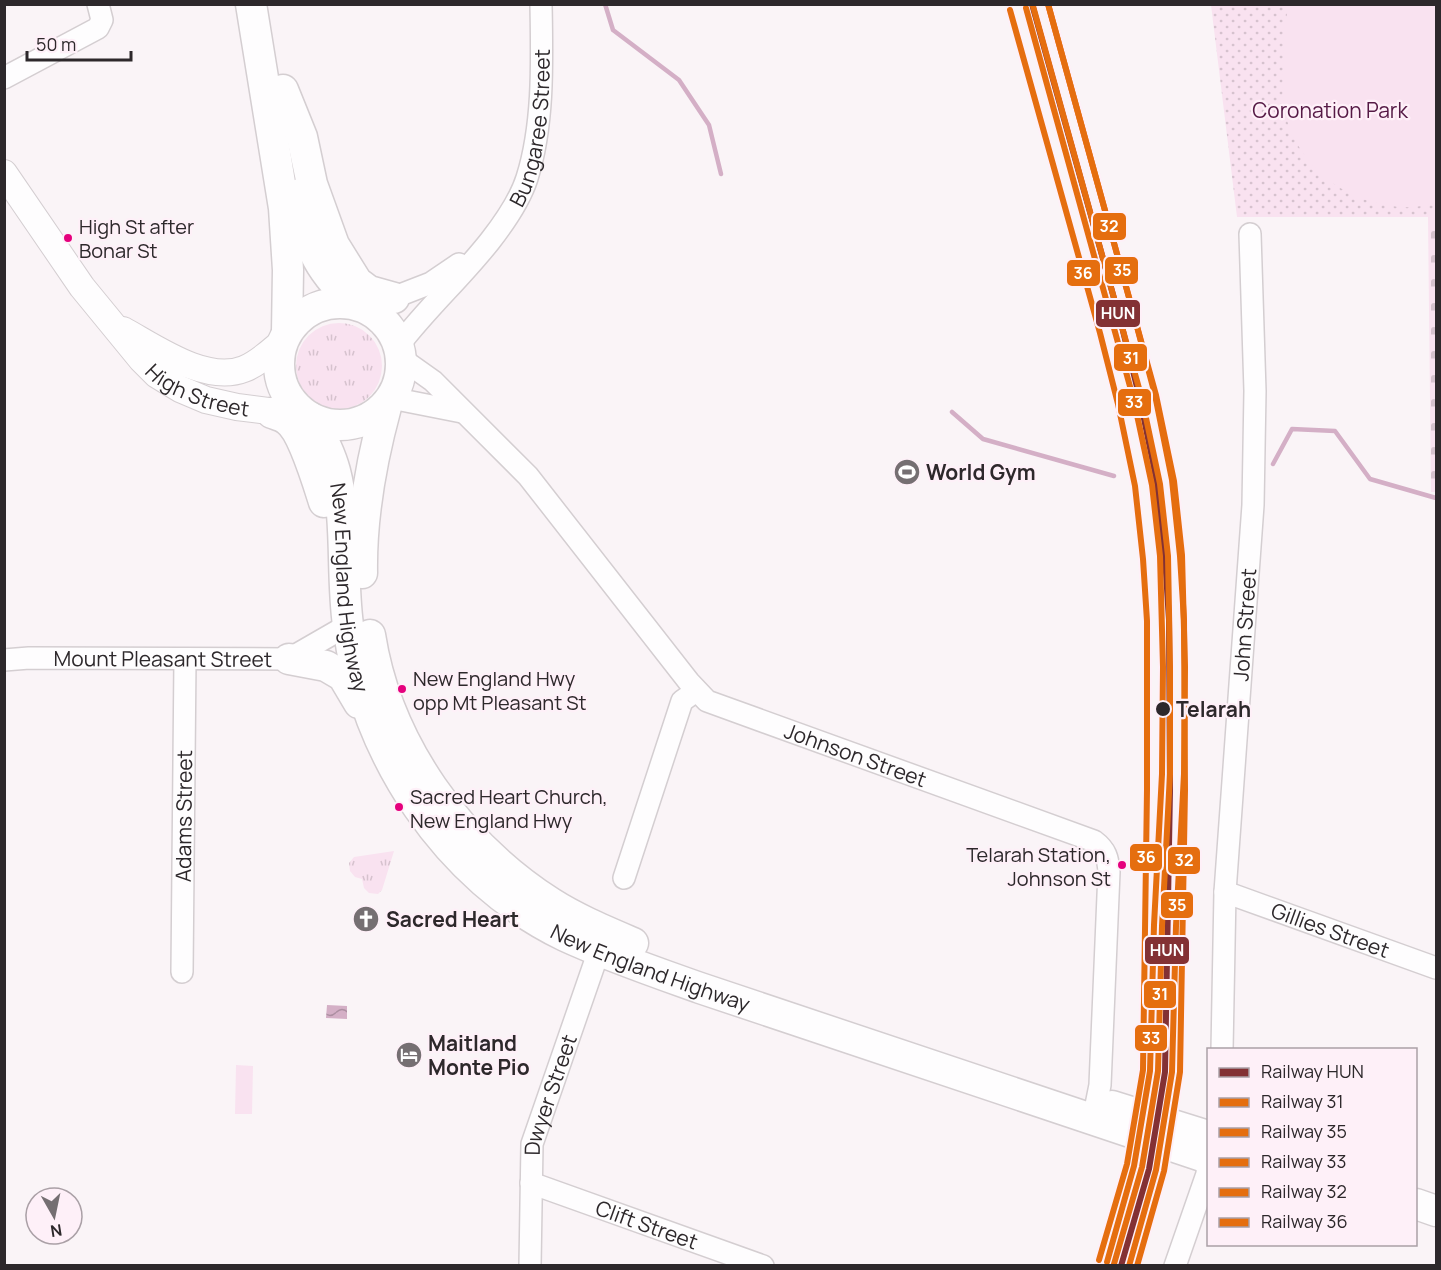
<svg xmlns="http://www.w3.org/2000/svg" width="1441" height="1270" font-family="Manrope,sans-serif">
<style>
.grass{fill:url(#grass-tufts)}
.cemetery{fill:url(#cemetery-stones)}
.park{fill:url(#park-dots)}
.pitch{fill:#f9e2f0}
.water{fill:url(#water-waves)}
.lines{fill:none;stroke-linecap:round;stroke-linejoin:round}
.stream{stroke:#d4afc6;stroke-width:4.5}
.minor-casing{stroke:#d4ced1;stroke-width:24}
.major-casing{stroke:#d4ced1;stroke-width:28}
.highway-casing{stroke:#d4ced1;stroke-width:33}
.minor{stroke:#fefdfe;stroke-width:21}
.major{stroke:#fefdfe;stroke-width:26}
.highway{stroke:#fefdfe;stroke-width:30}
.rail-1-casing{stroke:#fef0f8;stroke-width:10}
.rail-2-casing{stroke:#fef0f8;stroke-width:10}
.rail-3-casing{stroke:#fef0f8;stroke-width:10}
.rail-4-casing{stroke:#fef0f8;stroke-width:10}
.rail-5-casing{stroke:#fef0f8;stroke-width:10}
.rail-6-casing{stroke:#fef0f8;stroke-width:10}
.rail-1{stroke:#833134;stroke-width:6}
.rail-2{stroke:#e56e0f;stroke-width:6}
.rail-3{stroke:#e56e0f;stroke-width:6}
.rail-4{stroke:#e56e0f;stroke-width:6}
.rail-5{stroke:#e56e0f;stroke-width:6}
.rail-6{stroke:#e56e0f;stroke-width:6}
.bus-dot{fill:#e5007d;stroke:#fef0f8;stroke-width:2}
.stop-dot{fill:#2d282b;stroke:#fef0f8;stroke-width:2}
.labels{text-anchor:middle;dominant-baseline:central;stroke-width:4.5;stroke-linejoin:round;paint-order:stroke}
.bus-label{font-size:20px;fill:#2d282b;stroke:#fef0f8;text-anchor:start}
.park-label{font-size:21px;fill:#551945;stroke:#fef0f8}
.street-label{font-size:21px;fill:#2d282b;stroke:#fef0f8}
.poi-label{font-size:21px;font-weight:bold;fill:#2d282b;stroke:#fef0f8;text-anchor:start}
.stop-label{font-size:21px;font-weight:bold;fill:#2d282b;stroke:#fef0f8;text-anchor:start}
.line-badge{stroke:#fef0f8;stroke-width:2}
.badge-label{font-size:16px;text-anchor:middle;font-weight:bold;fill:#fff}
</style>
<defs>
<pattern id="grass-tufts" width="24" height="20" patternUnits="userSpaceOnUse" patternTransform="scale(1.5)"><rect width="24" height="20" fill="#f9e2f0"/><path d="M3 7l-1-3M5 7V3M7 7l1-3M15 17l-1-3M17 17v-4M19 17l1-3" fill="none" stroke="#d6c2ce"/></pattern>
<pattern id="cemetery-stones" width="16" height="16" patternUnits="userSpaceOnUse" patternTransform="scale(1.5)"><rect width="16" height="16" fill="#f9e2f0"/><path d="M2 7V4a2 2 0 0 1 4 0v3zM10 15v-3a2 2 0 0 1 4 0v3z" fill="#d6c2ce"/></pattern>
<pattern id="park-dots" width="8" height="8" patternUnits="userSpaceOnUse" patternTransform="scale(1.5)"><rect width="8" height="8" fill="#f9e2f0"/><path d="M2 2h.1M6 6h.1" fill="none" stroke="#d6c2ce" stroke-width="1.8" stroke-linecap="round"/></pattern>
<pattern id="water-waves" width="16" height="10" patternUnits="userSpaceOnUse" patternTransform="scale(1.5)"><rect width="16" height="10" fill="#d4afc6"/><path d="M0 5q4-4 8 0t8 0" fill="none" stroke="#ac8ea1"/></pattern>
</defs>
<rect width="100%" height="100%" fill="#faf4f7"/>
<!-- grass -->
<path class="grass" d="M296 366a43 43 0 1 1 86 0a43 43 0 1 1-86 0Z
M394 851 382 890 378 894 369 893 364 888 362 879 355 877 350 871 349 863 354 857Z"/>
<!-- cemetery -->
<path class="cemetery" d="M1428 217H1436V492H1431Z"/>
<!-- park -->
<path class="park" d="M1211 5H1436V217H1237Z"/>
<!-- pitch -->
<path class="pitch" d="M1289 5H1436V202C1415 210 1395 208 1373 202 1327 190 1288 149 1283 101 1282 89 1283 76 1283 64 1283 44 1284 24 1289 5Z
M236 1065 253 1066 252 1114H235Z"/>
<!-- water -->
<path class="water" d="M327 1005 347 1006V1019L326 1018Z"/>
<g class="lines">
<!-- stream -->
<path class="stream" d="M605 4 613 30 679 80 709 125 721 174
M952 412 983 439 1114 476
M1273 464 1292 429 1335 431 1370 479 1436 498"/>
<defs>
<g id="minor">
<path d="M4 78 98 28 102 20 98 4"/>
<path d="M382 302 431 283 459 264"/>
<path id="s1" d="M399 345C427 308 461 278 490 241 504 223 520 200 527 178 544 124 542 61 541 4"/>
<path id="s2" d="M402 359 433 381 528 476 689 682 707 701 1094 841C1106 850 1108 858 1109 872L1100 1085 1093 1120"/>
<path d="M391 398 462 412"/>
<path id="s3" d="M4 660 29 658 289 659 348 625"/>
<path d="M624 878 682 701 696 691"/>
<path id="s4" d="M1225 892 1436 968"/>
<path id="s5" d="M182 972 185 659"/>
<path id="s6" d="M1222 1050 1225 892 1253 505 1255 391 1250 234"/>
<path id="s7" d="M531 1183 763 1266"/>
<path id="s8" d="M530 1266 532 1144 603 939"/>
<path d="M1175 1266 1207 1174 1208 1153"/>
</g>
<g id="major">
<path id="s9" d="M4 173 82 287 141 359 157 375 180 389 206 400 237 407 291 414"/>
<path d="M123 330C156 348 206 384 244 369 259 363 270 352 282 342"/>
</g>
<g id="highway">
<path d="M251 4 284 208 288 270 287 332"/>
<path d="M283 90 302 137 312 184 334 245 357 282 369 291 394 298"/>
<path d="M300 194C309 248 314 264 354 304"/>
<circle cx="340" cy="364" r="61"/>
<path d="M272 413C277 415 282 416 286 419 302 429 318 483 324 502"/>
<path id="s10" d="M311 418C321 435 330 452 335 471 348 521 341 574 348 625 364 754 447 879 565 936 608 956 655 972 700 988L1208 1158"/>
<path d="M362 573C361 516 371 462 386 407"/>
<path d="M370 635C387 744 459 844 551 903 576 919 605 931 633 943"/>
<path d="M289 659 326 666 343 676 359 703"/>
<path d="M1112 1106 1208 1136"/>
<path d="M1416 1204 1436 1211"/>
</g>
</defs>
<!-- minor casing -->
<use href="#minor" class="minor-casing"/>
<!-- major casing -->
<use href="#major" class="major-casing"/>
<!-- highway casing -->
<use href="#highway" class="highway-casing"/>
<!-- minor -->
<use href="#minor" class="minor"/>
<!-- major -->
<use href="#major" class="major"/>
<!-- highway -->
<use href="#highway" class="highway"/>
<defs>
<path id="rail-1" d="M1032 4 1122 327 1140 399 1157 483 1165 557 1169 620 1170 790 1165 1072 1149 1169 1121 1266"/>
<path id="rail-2" d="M1033 6 1142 399 1160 484 1168 556 1170 667V774L1162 926 1158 1071 1142 1167 1114 1264"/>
<path id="rail-3" d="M1048 4 1156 395 1174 481 1182 555 1185 667 1184 774 1176 926 1172 1072 1156 1170 1129 1266"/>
<path id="rail-4" d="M1026 8 1134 401 1152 485 1160 556 1163 667 1162 774 1154 925 1150 1071 1134 1166 1107 1262"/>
<path id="rail-5" d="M1048 4 1136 323 1155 395 1172 480 1180 556 1184 620 1185 790 1180 1072 1164 1171 1137 1266"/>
<path id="rail-6" d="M1010 10 1100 333 1118 404 1135 486 1143 559 1147 621V790L1143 1070 1127 1164 1099 1260"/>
</defs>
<!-- rail-1 casing -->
<use href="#rail-1" class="rail-1-casing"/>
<!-- rail-2 casing -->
<use href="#rail-2" class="rail-2-casing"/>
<!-- rail-3 casing -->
<use href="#rail-3" class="rail-3-casing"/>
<!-- rail-4 casing -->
<use href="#rail-4" class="rail-4-casing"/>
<!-- rail-5 casing -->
<use href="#rail-5" class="rail-5-casing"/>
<!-- rail-6 casing -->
<use href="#rail-6" class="rail-6-casing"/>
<!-- rail-1 -->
<use href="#rail-1" class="rail-1"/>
<!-- rail-2 -->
<use href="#rail-2" class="rail-2"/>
<!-- rail-3 -->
<use href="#rail-3" class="rail-3"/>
<!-- rail-4 -->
<use href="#rail-4" class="rail-4"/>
<!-- rail-5 -->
<use href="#rail-5" class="rail-5"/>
<!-- rail-6 -->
<use href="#rail-6" class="rail-6"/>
</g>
<!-- icons -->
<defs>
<symbol id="stadium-disc" viewBox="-11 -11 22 22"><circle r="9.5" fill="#756f72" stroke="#fef0f8"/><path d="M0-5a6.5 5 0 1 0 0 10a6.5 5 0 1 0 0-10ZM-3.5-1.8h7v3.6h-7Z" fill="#fff"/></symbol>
<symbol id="church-disc" viewBox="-11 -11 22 22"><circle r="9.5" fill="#756f72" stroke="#fef0f8"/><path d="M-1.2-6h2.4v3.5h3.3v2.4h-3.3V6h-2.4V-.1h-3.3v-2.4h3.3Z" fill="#fff"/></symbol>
<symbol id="hotel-disc" viewBox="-11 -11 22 22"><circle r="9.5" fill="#756f72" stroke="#fef0f8"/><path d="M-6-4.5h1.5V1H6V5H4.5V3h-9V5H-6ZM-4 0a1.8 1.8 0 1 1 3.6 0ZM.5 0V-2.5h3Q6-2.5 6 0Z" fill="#fff"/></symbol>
</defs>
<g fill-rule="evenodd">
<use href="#stadium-disc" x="892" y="457" width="30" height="30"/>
<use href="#church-disc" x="351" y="904" width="30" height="30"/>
<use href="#hotel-disc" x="394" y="1040" width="30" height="30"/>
</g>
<!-- markers -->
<g class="bus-dot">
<circle cx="68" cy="238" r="5"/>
<circle cx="402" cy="689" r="5"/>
<circle cx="399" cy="807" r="5"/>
<circle cx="1122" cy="865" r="5"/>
</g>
<circle class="stop-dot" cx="1163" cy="709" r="8"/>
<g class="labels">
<!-- bus labels -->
<g class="bus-label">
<text x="79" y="226">High St after<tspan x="79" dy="24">Bonar St</tspan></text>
<text x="413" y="678">New England Hwy<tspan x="413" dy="24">opp Mt Pleasant St</tspan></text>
<text x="410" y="796">Sacred Heart Church,<tspan x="410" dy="24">New England Hwy</tspan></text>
<text x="1111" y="854" text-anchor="end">Telarah Station,<tspan x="1111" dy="24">Johnson St</tspan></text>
</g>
<!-- park labels -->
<g class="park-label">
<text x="1330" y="110">Coronation Park</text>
</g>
<!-- street labels -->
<g class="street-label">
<text stroke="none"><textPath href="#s1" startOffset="262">Bungaree Street</textPath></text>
<text stroke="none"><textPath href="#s9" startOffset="298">High Street</textPath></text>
<text stroke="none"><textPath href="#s10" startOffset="176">New England Highway</textPath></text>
<text stroke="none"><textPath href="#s6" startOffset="426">John Street</textPath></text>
<text stroke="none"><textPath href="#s3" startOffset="159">Mount Pleasant Street</textPath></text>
<text stroke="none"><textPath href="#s2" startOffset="618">Johnson Street</textPath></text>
<text stroke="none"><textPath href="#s5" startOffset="156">Adams Street</textPath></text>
<text stroke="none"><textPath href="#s4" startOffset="112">Gillies Street</textPath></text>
<text stroke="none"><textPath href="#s10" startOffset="699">New England Highway</textPath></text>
<text stroke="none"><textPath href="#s8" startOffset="174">Dwyer Street</textPath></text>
<text stroke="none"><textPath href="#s7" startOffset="123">Clift Street</textPath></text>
</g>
<!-- poi labels -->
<g class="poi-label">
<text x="926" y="472">World Gym</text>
<text x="386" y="919">Sacred Heart</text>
<text x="428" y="1043">Maitland<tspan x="428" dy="24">Monte Pio</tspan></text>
</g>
<!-- stop labels -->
<g class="stop-label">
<text x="1176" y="709">Telarah</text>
</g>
</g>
<g class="line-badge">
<rect x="1092" y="212" width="35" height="29" rx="6" fill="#e56e0f"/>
<rect x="1104" y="256" width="35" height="29" rx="6" fill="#e56e0f"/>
<rect x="1066" y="259" width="35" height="28" rx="6" fill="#e56e0f"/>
<rect x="1095" y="299" width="46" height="29" rx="6" fill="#833134"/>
<rect x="1113" y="343" width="35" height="29" rx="6" fill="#e56e0f"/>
<rect x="1117" y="388" width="35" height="29" rx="6" fill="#e56e0f"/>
<rect x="1129" y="843" width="34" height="29" rx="6" fill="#e56e0f"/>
<rect x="1167" y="846" width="34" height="29" rx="6" fill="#e56e0f"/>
<rect x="1160" y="891" width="34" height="28" rx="6" fill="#e56e0f"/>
<rect x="1144" y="936" width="46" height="29" rx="6" fill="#833134"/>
<rect x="1143" y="980" width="34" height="29" rx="6" fill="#e56e0f"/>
<rect x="1134" y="1024" width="34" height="28" rx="6" fill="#e56e0f"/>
</g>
<g class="badge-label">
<text x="1109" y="232">32</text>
<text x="1122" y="276">35</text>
<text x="1083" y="279">36</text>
<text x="1118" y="319">HUN</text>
<text x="1131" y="364">31</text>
<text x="1134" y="408">33</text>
<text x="1146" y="863">36</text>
<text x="1184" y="866">32</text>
<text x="1177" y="911">35</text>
<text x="1167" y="956">HUN</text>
<text x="1160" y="1000">31</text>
<text x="1151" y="1044">33</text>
</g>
<!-- border -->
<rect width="1441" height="1270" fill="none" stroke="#2d282b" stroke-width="12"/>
<!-- legend -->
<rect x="1207" y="1048" width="210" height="198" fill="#fef0f8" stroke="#aaa0a6" stroke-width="1.5"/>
<rect x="1219" y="1068" width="30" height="9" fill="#833134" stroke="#aaa0a6" stroke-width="1.5"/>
<text x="1261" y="1078" font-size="18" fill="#2d282b">Railway HUN</text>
<rect x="1219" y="1098" width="30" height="9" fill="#e56e0f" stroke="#aaa0a6" stroke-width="1.5"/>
<text x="1261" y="1108" font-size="18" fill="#2d282b">Railway 31</text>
<rect x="1219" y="1128" width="30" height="9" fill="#e56e0f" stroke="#aaa0a6" stroke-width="1.5"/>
<text x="1261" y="1138" font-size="18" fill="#2d282b">Railway 35</text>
<rect x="1219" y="1158" width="30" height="9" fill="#e56e0f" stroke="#aaa0a6" stroke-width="1.5"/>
<text x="1261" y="1168" font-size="18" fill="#2d282b">Railway 33</text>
<rect x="1219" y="1188" width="30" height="9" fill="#e56e0f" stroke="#aaa0a6" stroke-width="1.5"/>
<text x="1261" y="1198" font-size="18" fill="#2d282b">Railway 32</text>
<rect x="1219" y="1218" width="30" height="9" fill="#e56e0f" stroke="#aaa0a6" stroke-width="1.5"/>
<text x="1261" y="1228" font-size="18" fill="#2d282b">Railway 36</text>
<!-- north arrow -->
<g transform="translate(54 1216) rotate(171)"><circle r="28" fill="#fef0f8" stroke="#aaa0a6" stroke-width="1.5"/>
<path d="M0-4.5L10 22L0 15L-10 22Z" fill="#756f72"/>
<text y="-9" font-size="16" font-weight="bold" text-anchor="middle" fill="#2d282b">N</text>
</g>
<!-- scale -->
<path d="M27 51v9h104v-9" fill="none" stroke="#2d282b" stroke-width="3"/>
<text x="36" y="51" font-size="18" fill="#2d282b" stroke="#fef0f8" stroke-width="4.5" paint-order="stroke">50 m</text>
</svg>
